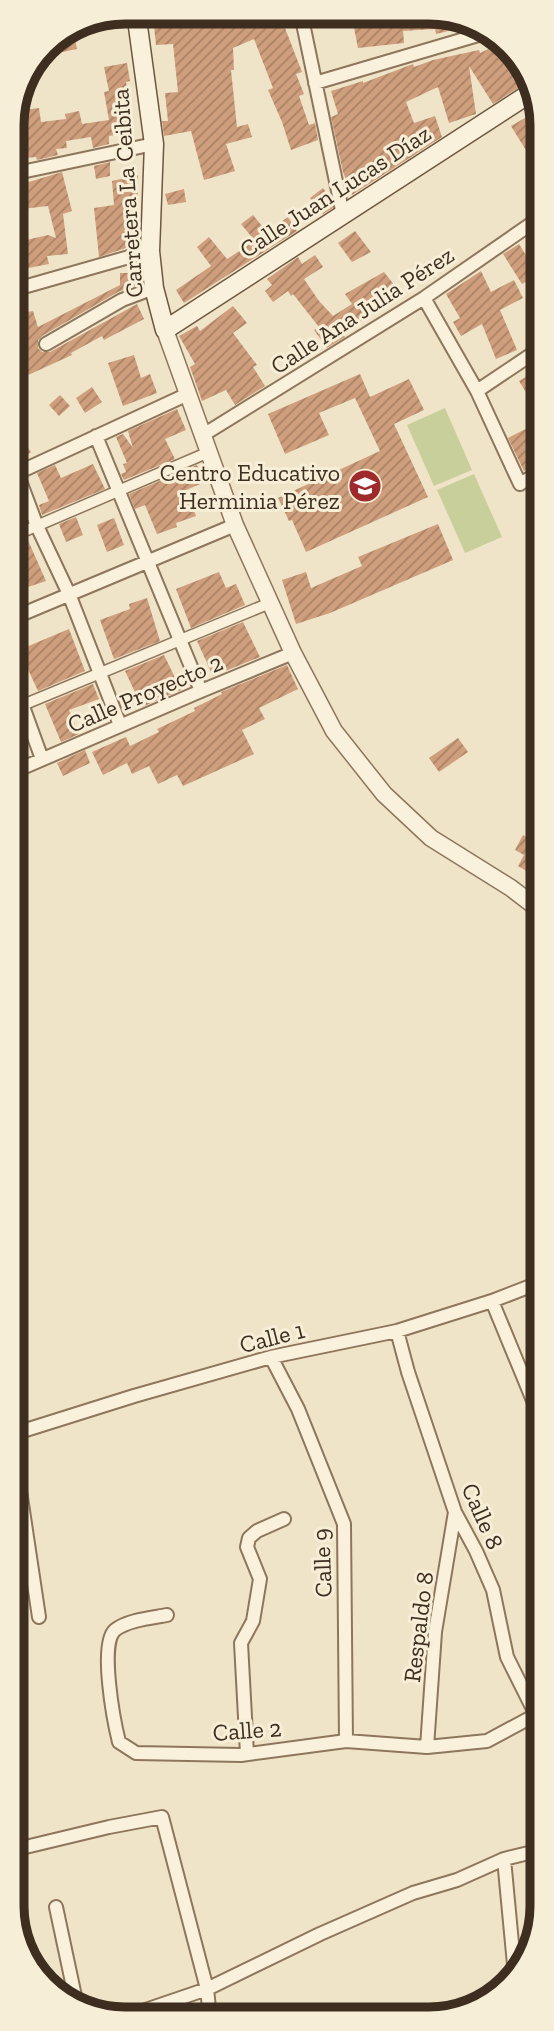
<svg xmlns="http://www.w3.org/2000/svg" width="554" height="2031" font-family="'Zilla Slab',serif">
<style>
.garden{fill:#c9cf9b}
.building{fill:url(#building-hatch)}
.lines{fill:none;stroke-linecap:round;stroke-linejoin:round}
.pedestrian-casing{stroke:#8d765c;stroke-width:13}
.minor-casing{stroke:#8d765c;stroke-width:16}
.tertiary-casing{stroke:#8d765c;stroke-width:19}
.secondary-casing{stroke:#6f573f;stroke-width:21}
.pedestrian{stroke:#faf1dc;stroke-width:10}
.minor{stroke:#faf1dc;stroke-width:12}
.tertiary{stroke:#faf1dc;stroke-width:16}
.secondary{stroke:#faf1dc;stroke-width:18}
.labels{text-anchor:middle;dominant-baseline:central;stroke-width:6;stroke-linejoin:round;paint-order:stroke}
.street-label{font-size:24px;fill:#3d2e20;stroke:#f7eed8}
.poi-label{font-size:24px;fill:#3d2e20;stroke:#f7eed8;text-anchor:end}
.rim{fill:none;stroke:#3d2e20;stroke-width:9}
</style>
<defs>
<pattern id="building-hatch" width="6" height="6" patternUnits="userSpaceOnUse" patternTransform="scale(1.75)"><rect width="6" height="6" fill="#cf9f7d"/><path d="M-1 1l2-2M0 6l6-6M5 7l2-2" fill="none" stroke="#a98266"/></pattern>
</defs>
<rect width="100%" height="100%" fill="#f0e4c8"/>
<!-- garden -->
<path class="garden" d="M445 408 472 470 434 486 407 425Z
M474 474 502 537 465 553 437 490Z"/>
<!-- building -->
<path class="building" d="M164 13H197L198 23 229 19 228 13 247 14V17H254V25L280 15 302 72 296 74 304 94 299 96 309 125 315 123 318 140 291 150 282 122 268 90 273 88 254 39 233 48 234 70H231L237 127 248 124 252 137 226 144 235 171 204 180 191 131 164 136 162 121H168L165 93 178 92 173 44 156 45 154 26 165 25Z
M392 15 457 16 472 25 436 34 435 29 403 31 404 43 358 48 354 28 392 18Z
M74 33 77 49 62 52 60 39Z
M501 43 506 46 517 68 521 66 528 82 493 104 469 66 476 114 449 123 438 87 406 102 414 123 435 116 442 137 352 195 343 172 331 117 338 114 331 91 363 81V83L413 64 414 67 433 60 479 50 480 53Z
M127 63 130 81 126 82 129 98 127 99 133 132 109 136V144L93 148 91 137 66 141 67 148 56 149 58 155 37 160 36 157 12 159V125L23 123 22 110 39 108 41 122 66 119 65 114 79 111 82 124 109 120 104 92 109 91 104 67Z
M537 102 541 110V144L527 152 511 126 532 114 528 108Z
M110 162V176L96 179 94 166Z
M62 172 72 211 63 214 68 254 47 256 49 264 13 271V243L48 235 56 238 48 206 13 210 12 187Z
M138 175V240L132 246 99 257 94 208 114 205 112 181Z
M323 188 330 198 333 208 323 214 310 198Z
M184 189 186 202 168 205 165 194Z
M253 215 267 232 288 217 297 231 184 303 176 290 211 266 197 247 209 237 227 259 255 241 241 224Z
M355 231 371 252 352 262 338 243Z
M519 244 538 275 522 284 503 254Z
M315 255 323 267 304 279 319 301 333 316 352 304 345 294 384 272 399 291 363 320 341 332 345 337 327 348 314 330 319 327 293 294 291 296 288 291 273 302 265 291 272 285 267 279 284 267 298 257 302 264Z
M481 271 491 292 514 280 523 298 500 310 517 350 496 359 482 324 461 336 453 322 460 318 446 294Z
M120 273H137V285L118 292 42 336 38 340V348L42 352H50L137 304 144 319 104 340 102 336 71 353 72 355 13 382V357L19 354 13 326V314L33 311 38 327 120 285Z
M233 306 247 323 233 333 257 365 253 367 265 386 235 405 226 390 202 401 190 367 195 364 179 336 197 326 200 331Z
M134 355 141 378 150 374 157 393 123 406 108 363Z
M541 368V417L519 381Z
M360 374 370 397 409 379 424 410 394 424 428 497 306 552 292 520 289 521 278 498 380 451 355 398 319 413 329 435 285 454 268 414Z
M92 387 102 402 85 413 76 398Z
M60 395 70 406 59 416 49 405Z
M177 409 186 430 165 439 175 459 124 480 121 474 126 472 123 464 127 463 116 437 123 434 133 448 128 431Z
M541 421V462L524 471 508 438Z
M13 428 31 452 19 461 13 452Z
M93 464 105 489 42 515 39 505 49 501 37 473 55 465 61 478Z
M197 465 205 482 186 490 196 516 176 523 177 527 157 534 145 505 135 509 129 494Z
M13 507 16 515 22 512 26 522 13 528Z
M76 517 83 535 66 542 59 524Z
M114 518 124 545 107 552 97 525Z
M438 524 453 560 330 613 296 624 282 580 306 572 311 588 362 566 358 557Z
M27 538 46 581 13 592V543Z
M219 572 226 588 236 584 245 605 191 628 176 589Z
M147 598 160 641 114 659 100 620 130 609 129 604Z
M243 622 260 657 213 676 197 641Z
M69 629 85 671 38 691 19 650Z
M164 655 181 690 142 707 125 671Z
M287 665 298 689 259 708 265 719 242 730 254 754 183 786 177 775 158 784 149 766 132 774 127 763 103 775 92 752 126 737 130 746 159 732 157 729 195 711 194 708 222 694 221 692Z
M93 684 99 699 69 710 79 734 61 742 45 704Z
M458 738 468 752 439 772 429 758Z
M85 750 90 763 63 776 57 763Z
M523 835 541 845V880L518 866 524 855 515 850Z"/>
<g class="lines">
<defs>
<path id="pedestrian" d="M13 536 209 452
M13 709 270 603"/>
<path id="minor" d="M301 14 343 215
M315 83 485 33
M12 174 154 144
M13 290 150 251
M424 298 477 391 520 484 541 471
M46 344 122 300 154 288
M477 391 541 348
M203 435 424 298 541 217
M96 436 201 691
M17 473 37 526 69 594 120 725
M13 475 188 394
M13 618 235 525
M13 679 42 759
M13 772 201 691 293 653
M492 1301 541 1420
M397 1331 408 1372 455 1512 476 1551 493 1590 507 1657 536 1715
M271 1357 298 1409 344 1524 346 1741
M13 1434 134 1396 271 1357 397 1331 492 1301 541 1282
M13 1444 39 1617
M167 1615C151 1618 128 1620 115 1630 99 1644 114 1722 119 1742L136 1753 241 1755 346 1741 427 1747 487 1741 541 1712
M427 1747 435 1632 455 1512
M247 1754 241 1643 253 1621 260 1579 247 1547 249 1538 257 1531 284 1519
M13 1850 109 1827 162 1817 207 1989 210 2017
M504 1859 515 1975
M56 1907 76 2001
M125 2017 207 1989 320 1934 413 1893 457 1880 504 1859 541 1850"/>
<path id="tertiary" d="M165 330 235 525 293 653 334 731 384 794 431 838 511 888 541 911"/>
<path id="secondary" d="M136 12 154 144 150 251 154 288 165 330 532 92"/>
</defs>
<!-- pedestrian casing -->
<use href="#pedestrian" class="pedestrian-casing"/>
<!-- minor casing -->
<use href="#minor" class="minor-casing"/>
<!-- tertiary casing -->
<use href="#tertiary" class="tertiary-casing"/>
<!-- secondary casing -->
<use href="#secondary" class="secondary-casing"/>
<!-- pedestrian -->
<use href="#pedestrian" class="pedestrian"/>
<!-- minor -->
<use href="#minor" class="minor"/>
<!-- tertiary -->
<use href="#tertiary" class="tertiary"/>
<!-- secondary -->
<use href="#secondary" class="secondary"/>
</g>
<!-- icons -->
<defs>
<symbol id="school-disc" viewBox="-11 -11 22 22"><circle r="9.5" fill="#9e2a2b" stroke="#f7eed8"/><path d="M0-5L7-2L0 1L-7-2ZM-4 1L0 2.5L4 1V4Q0 6-4 4Z" fill="#fff"/></symbol>
</defs>
<g fill-rule="evenodd">
<use href="#school-disc" x="346" y="467" width="38" height="38"/>
</g>
<g class="labels">
<!-- street labels -->
<g class="street-label">
<text transform="translate(335 191) rotate(-33)">Calle Juan Lucas Díaz</text>
<text transform="translate(127 193) rotate(-94)">Carretera La Ceibita</text>
<text transform="translate(362 310) rotate(-33)">Calle Ana Julia Pérez</text>
<text transform="translate(145 693) rotate(-23)">Calle Proyecto 2</text>
<text transform="translate(272 1337) rotate(-14)">Calle 1</text>
<text transform="translate(483 1516) rotate(66)">Calle 8</text>
<text transform="translate(322 1563) rotate(-92)">Calle 9</text>
<text transform="translate(418 1627) rotate(-83)">Respaldo 8</text>
<text transform="translate(247 1730) rotate(-4)">Calle 2</text>
</g>
<!-- poi labels -->
<g class="poi-label">
<text x="340" y="472">Centro Educativo<tspan x="340" dy="28">Herminia Pérez</tspan></text>
</g>
</g>
<!-- crop -->
<path d="M0 0H554V2031H0ZM125 24H429A101 101 0 0 1 530 125V1906A101 101 0 0 1 429 2007H125A101 101 0 0 1 24 1906V125A101 101 0 0 1 125 24Z" fill="#f7eed8" fill-rule="evenodd"/>
<path class="rim" d="M125 24H429A101 101 0 0 1 530 125V1906A101 101 0 0 1 429 2007H125A101 101 0 0 1 24 1906V125A101 101 0 0 1 125 24Z"/>
</svg>
